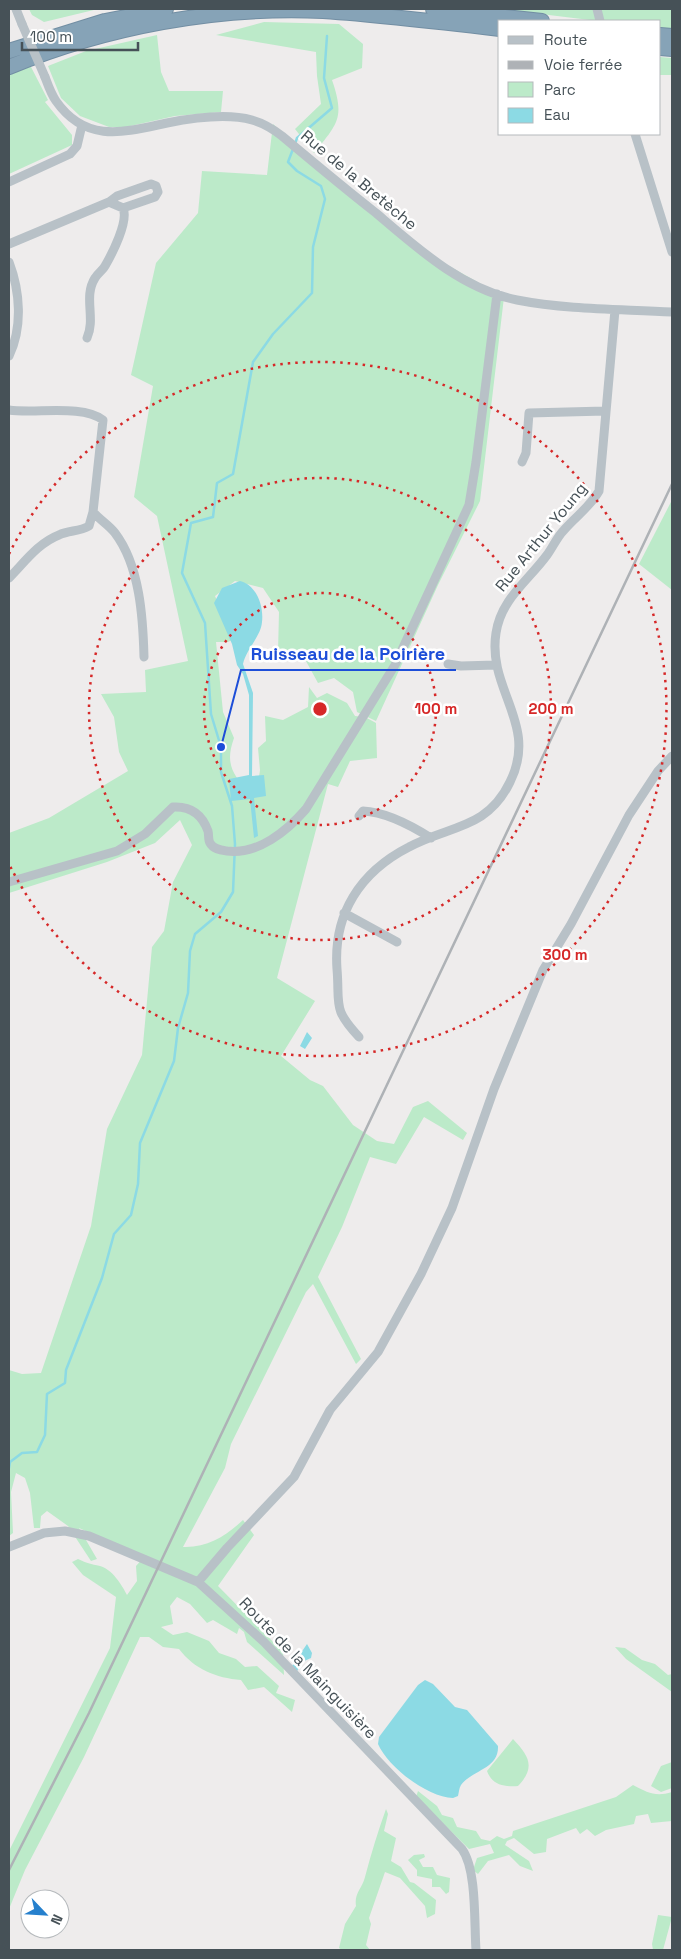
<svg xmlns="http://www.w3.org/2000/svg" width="681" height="1959" font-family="'Space Grotesk',sans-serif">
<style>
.green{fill:#bceac9}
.water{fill:#8cdae4}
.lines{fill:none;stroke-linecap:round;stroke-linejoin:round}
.stream{stroke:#8cdae4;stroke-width:2.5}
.highway-casing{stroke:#728ea3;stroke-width:16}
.minor{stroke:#b8c1c7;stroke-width:9}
.highway{stroke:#86a3b7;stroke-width:14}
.rail{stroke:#aeb2b6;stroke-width:2.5}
.minor-bridge{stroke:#b8c1c7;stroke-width:9}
.ring{fill:none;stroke:#d62828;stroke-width:2.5;stroke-dasharray:2.5 5}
.labels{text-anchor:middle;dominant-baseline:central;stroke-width:5;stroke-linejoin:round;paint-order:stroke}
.street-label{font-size:16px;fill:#465157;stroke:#fff}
.centre{fill:#d62828;stroke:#fff;stroke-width:2.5}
.ring-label{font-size:15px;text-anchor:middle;font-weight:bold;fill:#d62828;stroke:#fff;stroke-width:5;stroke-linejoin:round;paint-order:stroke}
.leader{fill:none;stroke:#1d4ed8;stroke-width:2}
.callout-dot{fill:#1d4ed8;stroke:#fff;stroke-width:2}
.callout-label{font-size:18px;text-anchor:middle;font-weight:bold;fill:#1d4ed8;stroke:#fff;stroke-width:5;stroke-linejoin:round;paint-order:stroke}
</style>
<rect width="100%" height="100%" fill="#eeecec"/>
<!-- green -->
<path class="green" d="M29 9H98L44 22 32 15Z
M499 9H672V31L660 29V21H598Z
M264 22 339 24 363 44 362 68 332 80C345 118 338 123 314 153L295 129 321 104 317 76 316 52 216 35Z
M157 35 161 72 169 91H223L221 112 175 116 126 127H109L80 116 61 98 48 66 86 51Z
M660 57 672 58V75H660Z
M30 65 48 100 45 102 72 135V145L9 174V75Z
M273 124 334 179 442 262 504 297 480 501 438 585 376 721 357 712 353 692 334 678 318 683 301 652 284 662 278 652 279 612 263 588 235 581 215 596 228 626 236 638 228 642H216L223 712 234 738C225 763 232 773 248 792L257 791 260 770 258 748 266 741 265 716 283 720 308 707 309 687 317 698 327 693 347 703 355 716 365 717 376 723 377 758 350 761 338 787 328 784 277 978 315 1001 281 1056 310 1080 323 1086 353 1125 377 1141 394 1144 413 1107 428 1101 467 1133 463 1140 424 1117 396 1164 370 1157 342 1227 318 1277 361 1359 356 1364 313 1284 306 1292 231 1444 225 1468 183 1547C207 1548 226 1536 243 1520L254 1535 218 1586 283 1652 284 1675 247 1642 244 1632 239 1628 237 1634 213 1620 207 1623 190 1604 177 1597 170 1606 173 1624 161 1627 173 1635 187 1632 209 1641 219 1653 236 1659 245 1667 257 1666 279 1686 276 1693 295 1700 292 1712 264 1687 248 1690 241 1680C216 1678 194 1669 179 1649L163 1647 149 1637H140L84 1757 25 1870 9 1909V1851L110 1648 116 1597 83 1575 72 1562 78 1559C86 1563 91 1564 100 1566 112 1569 122 1585 127 1595L137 1581 136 1566 144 1557 79 1528 97 1559 91 1561 68 1526 47 1511 41 1516 40 1528H34L30 1493 25 1478 16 1473 11 1492 13 1533 9 1536V1370L22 1374 41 1373 91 1226 107 1129 142 1055 152 947 164 931 173 882 192 845 180 820 155 843 107 862 9 893V833L49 818 128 771 119 752 114 717 101 694 146 692 145 670 188 661 157 516 134 497 153 386 131 375 156 263 198 213 202 171 267 175Z
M672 500V590L639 564Z
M615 1647 625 1648 642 1660 655 1664 668 1675 672 1674V1692L626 1659Z
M513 1739C529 1756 536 1767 518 1786 504 1787 492 1785 487 1771Z
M672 1762V1788L661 1792 651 1786 661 1766Z
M633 1785C648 1793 656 1797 672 1792V1821L651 1823 648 1814 636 1816 634 1824 606 1830 595 1836 587 1829 580 1834 576 1828 547 1839 546 1852 534 1854 514 1838 507 1841 505 1845 529 1861 533 1871 520 1866 509 1855 488 1861 478 1874 473 1870 477 1858 494 1853 490 1844 469 1849 416 1797 418 1791 437 1806 442 1815 453 1818 457 1827 476 1831 481 1839 490 1841 497 1836 504 1839 512 1836 513 1831 616 1797Z
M386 1809 388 1814 384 1831 396 1838 391 1861 401 1867 410 1882 414 1883 436 1900 435 1914 427 1918 425 1906 400 1878 385 1872 369 1918 371 1924 366 1945 370 1950H342L339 1948 345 1924 356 1906C354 1893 362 1889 365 1877 371 1854 378 1831 386 1809Z
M424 1854 425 1857 419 1860 423 1867H433L437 1875 450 1878 449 1892 446 1894 440 1887H432V1879L417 1876V1870L408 1860 414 1855Z
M658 1915 672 1917 663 1950H653L652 1944Z"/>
<!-- water -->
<path class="water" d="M240 581C256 585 264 605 262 622 261 636 246 650 243 664L253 693 252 776 264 775 266 796 254 798 258 836 254 838 250 799 231 801 229 779 249 775V695L243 674 237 665 232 644 214 603 222 588Z
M307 1032 312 1038 305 1049 300 1046Z
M307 1644 312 1653 311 1658 302 1662 295 1675 292 1666Z
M425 1680 433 1684 455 1707 467 1710 498 1746C499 1769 472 1770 461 1785 459 1788 459 1792 458 1796L453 1798C427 1797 388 1767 378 1744L379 1737 418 1685Z"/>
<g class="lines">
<!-- stream -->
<path class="stream" d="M295 144 297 138 332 108 324 78 327 36
M9 1468 10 1462 22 1453 37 1452 45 1435 47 1394 65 1383 66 1370 102 1278 114 1234 131 1215 138 1184 140 1143 174 1061 178 1028 188 993 190 951 195 934 221 912 233 892 235 844 232 806 221 772V747L211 714 205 623 182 573 191 523 213 517 217 483 233 474 253 362 273 334 312 293 313 247 325 199 321 186 297 171 288 162 293 149"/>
<defs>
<path id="highway" d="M433 9 542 21
M660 35 672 36
M660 48 672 49
M9 51 105 21 166 9
M9 67C106 27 217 6 323 11 382 15 441 22 500 29"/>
</defs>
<!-- highway casing -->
<use href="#highway" class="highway-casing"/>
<!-- minor -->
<path class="minor" d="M16 9 22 24
M597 9 600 21
M45 77C48 85 51 94 56 101 86 144 125 132 167 123 192 118 227 113 252 120 263 123 273 129 282 136 313 162 344 188 376 213 417 248 462 289 517 300 568 310 621 309 672 312
M635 134 672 252
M9 182 70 154 77 146 82 125
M109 202 117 196 151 184 156 186 158 192 155 197 123 208
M9 244 109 202 123 208C129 221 112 254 105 266 103 270 98 273 95 278 83 297 96 318 87 338
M9 262C20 291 23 327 9 356
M9 410C35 414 82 404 103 420L93 512 89 526C79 532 69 530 59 535 38 543 24 563 9 578
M522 462 526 453 529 413 605 411
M93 512C100 520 109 525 115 533 140 566 143 618 144 657
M448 664 461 666 496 665
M359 816 363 811C387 812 412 826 431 838
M9 882 117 851 145 834 173 807C190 806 202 814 208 831 209 835 208 840 210 843 213 849 221 850 227 851 258 855 287 831 306 809L395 665 469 505 476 462 497 294
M344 913 397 942
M359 1037C332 1008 340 1005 337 969 333 914 360 872 409 847 449 825 487 830 510 782 539 724 487 690 496 633 501 599 528 581 547 555 553 547 557 537 564 530 576 516 590 507 599 491L615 310
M9 1547 44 1533 65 1531 89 1536 198 1582 264 1642 462 1849C477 1870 474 1923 476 1950
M198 1582 227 1548 294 1477 330 1410 378 1352 421 1274 452 1208 494 1089 543 970 571 924 629 815 658 771 672 756"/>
<!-- highway -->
<use href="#highway" class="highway"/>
<!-- rail -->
<path class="rail" d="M9 1870 89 1713 672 484"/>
<!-- minor-bridge -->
<path class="minor-bridge" d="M22 24 45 77"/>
</g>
<!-- distance rings -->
<g class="ring">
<circle cx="320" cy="709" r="116"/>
<circle cx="320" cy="709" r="231"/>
<path d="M9 554A347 347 0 1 1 9 864"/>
</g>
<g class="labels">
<!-- street labels -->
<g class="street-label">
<text transform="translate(359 180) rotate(40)">Rue de la Bretèche</text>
<text transform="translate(541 537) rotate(-51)">Rue Arthur Young</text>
<text transform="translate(308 1668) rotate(46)">Route de la Mainguisière</text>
</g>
</g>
<circle cx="320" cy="709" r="8" class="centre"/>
<g class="ring-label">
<text x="436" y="714">100 m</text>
<text x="551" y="714">200 m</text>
<text x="565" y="960">300 m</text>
</g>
<!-- callouts -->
<path class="leader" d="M221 747L241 670H456"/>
<circle class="callout-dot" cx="221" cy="747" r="5"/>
<g class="callout-label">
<text x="348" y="660">Ruisseau de la Poirière</text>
</g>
<!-- border -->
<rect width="681" height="1959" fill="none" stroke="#465157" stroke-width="20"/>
<!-- legend -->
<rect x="498" y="20" width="162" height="115" fill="#ffffff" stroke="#b5b9bc"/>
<rect x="508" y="36" width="25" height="8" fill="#b8c1c7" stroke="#b5b9bc"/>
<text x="544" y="45" font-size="15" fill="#465157">Route</text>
<rect x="508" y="61" width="25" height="8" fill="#aeb2b6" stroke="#b5b9bc"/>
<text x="544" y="70" font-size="15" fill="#465157">Voie ferrée</text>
<rect x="508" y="82" width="25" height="15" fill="#bceac9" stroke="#b5b9bc"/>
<text x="544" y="95" font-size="15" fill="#465157">Parc</text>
<rect x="508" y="108" width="25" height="15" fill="#8cdae4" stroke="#b5b9bc"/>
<text x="544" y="120" font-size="15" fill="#465157">Eau</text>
<!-- north arrow -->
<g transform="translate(45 1914) rotate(115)"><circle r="24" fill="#ffffff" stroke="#b5b9bc"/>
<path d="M0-4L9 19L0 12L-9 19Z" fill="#2680cd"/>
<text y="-8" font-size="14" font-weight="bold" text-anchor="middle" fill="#465157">N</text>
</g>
<!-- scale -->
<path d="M22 42v8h116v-8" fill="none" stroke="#465157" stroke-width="2.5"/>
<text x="30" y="42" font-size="15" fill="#465157" stroke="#ffffff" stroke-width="4" paint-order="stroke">100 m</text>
</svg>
